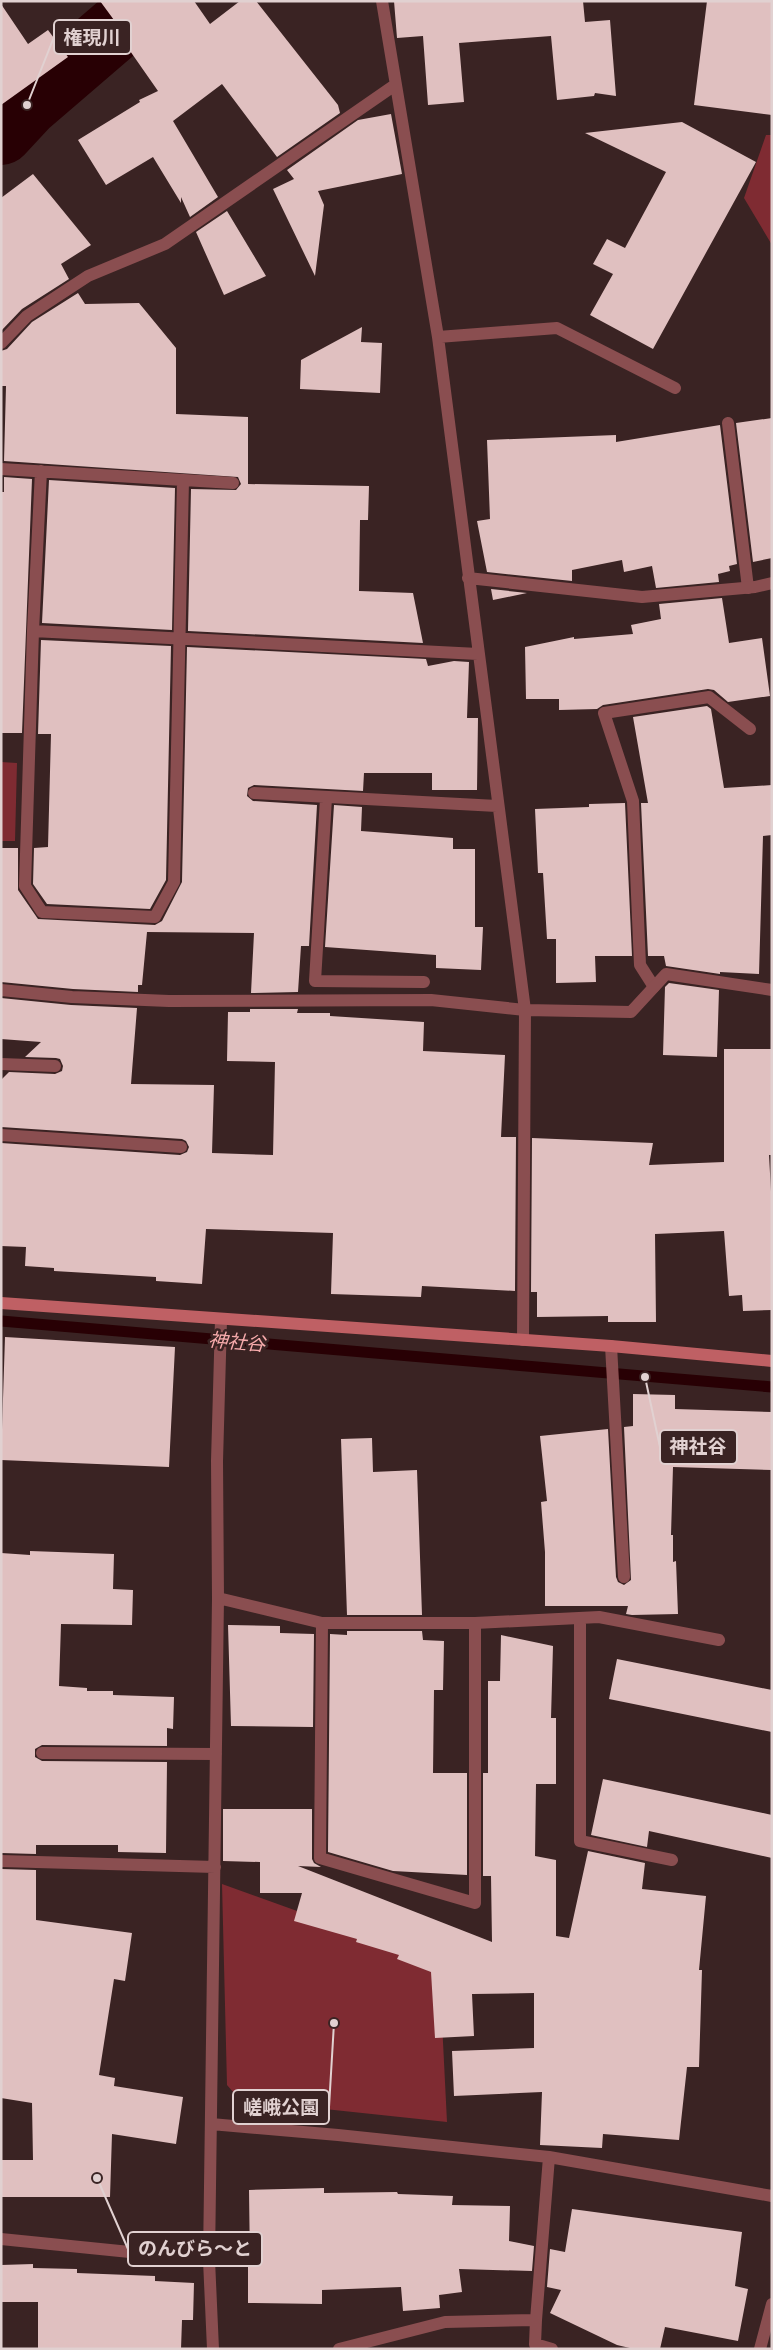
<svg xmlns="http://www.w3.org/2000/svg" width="773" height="2350" font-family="'Golos Text','Noto Sans JP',sans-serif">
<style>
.green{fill:#7f2b32}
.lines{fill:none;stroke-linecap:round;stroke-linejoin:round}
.stream{stroke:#280004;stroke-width:11}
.river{stroke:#280004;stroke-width:64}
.building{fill:#e0c0c0}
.lane{stroke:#8a4e50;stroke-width:12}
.street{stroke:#8a4e50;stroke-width:12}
.secondary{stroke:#bf6064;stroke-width:12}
.labels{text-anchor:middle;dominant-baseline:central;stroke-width:5;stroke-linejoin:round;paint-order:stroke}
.water-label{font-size:19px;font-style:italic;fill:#f7abac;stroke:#3a2323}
.leader{fill:none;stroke:#e1d1d1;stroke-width:2}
.callout-dot{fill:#e1d1d1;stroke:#3a2323;stroke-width:2}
.callout{fill:#3a2323;stroke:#e1d1d1;stroke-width:2}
.callout-label{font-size:19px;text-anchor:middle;font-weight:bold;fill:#e1d1d1}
</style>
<rect width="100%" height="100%" fill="#3a2323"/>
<!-- green -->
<path class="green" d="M766 135H772V245L744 198Z
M1 762 17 763 15 841H1Z
M222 1884 439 1962 447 2122 240 2100 227 2085Z"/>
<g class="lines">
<!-- stream -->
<path class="stream" d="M1 1321 772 1387"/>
<!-- river -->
<path class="river" d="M1 133 27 105 148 1"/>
</g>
<!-- building -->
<path class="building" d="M100 1H194L210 24 240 1H256L338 105 340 113 277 157 222 84 173 121 218 197 190 217 181 197V203L153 157 106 185 78 140 140 102 139 100 158 91 121 38 125 35Z
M394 1H583L585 22 610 20 616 96 595 93 594 96 557 100 551 36 459 43 464 102 428 105 423 36 397 38Z
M707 1H772V115L694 105Z
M1 4 28 44 48 30 68 57 1 105Z
M391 114 402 174 318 191 324 205 315 276 273 189 294 179 287 170 358 120Z
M682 122 756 162 653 349 590 315 613 274 593 264 607 239 625 248 666 172 585 133Z
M33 174 91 245 61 264 69 279 22 309 1 331V198Z
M227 211 266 276 224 295 196 232Z
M78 293 85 304 139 303 176 348V414L248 417V484L369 486 368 520H360L359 591 413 593 423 643 188 631 191 489 236 490 241 484 238 477 4 461 6 386H1V351L7 349 32 322Z
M362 327 361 342 382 343 380 393 300 389 301 360Z
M772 418V558L753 562 736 423Z
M720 425 737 564 729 566 730 571 718 574 719 582 656 588 652 566 624 572 622 560 572 570V581L487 572 477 521 490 519 487 440 616 435V442Z
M4 477 32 479 22 733H1V492H4Z
M49 480 175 488 172 630 42 623Z
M491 589 527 593 493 600Z
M722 598 729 643 762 638 770 696 728 702 714 690 708 689 603 705 597 709 559 710V699H526L525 647 574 637V639L633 634 631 625 661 619 659 604Z
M41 640 171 646 166 880 150 909 47 904 33 884 34 848 48 847 51 734H38Z
M187 647 426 659 428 666 454 661 469 662 467 718H478L477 790H432V773H364L363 791 254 785 248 788 247 796 253 801 317 805 309 946H301L298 992 251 993 254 933 147 932 142 985H138V992L73 989 1 982V848H18V890L38 919 155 925 162 921 182 882Z
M707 706 711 709 724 788 772 785V835L763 836 759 974 720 972V974L666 966 664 956H648L641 803H648L633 717Z
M625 803 632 956H595L596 982 556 983V939H547L543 873H538L535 809 589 807V804Z
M334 805 362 807 361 831 453 838V849H475V927H483L481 970 436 968V955L325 947Z
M669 983 719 990 717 1057 663 1055 665 987Z
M1 998 71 1005 137 1008 131 1084 214 1085 212 1153 273 1155 275 1062 227 1061 228 1012H250V1009H298L297 1013H330V1016L424 1022 423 1051 505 1055 501 1137H516L515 1291 422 1286 421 1297 331 1294 333 1233 206 1229 202 1284 156 1281V1277L54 1271V1268L25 1266 26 1247 1 1246V1143L180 1155 187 1152 189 1147 186 1141 182 1139 1 1127V1080L9 1072 55 1074 62 1071 63 1066 60 1059 56 1058 25 1057 41 1042 1 1039Z
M724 1049H772V1155H769L772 1210V1310L743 1311 742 1295 729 1296 724 1231 655 1234 656 1322H608V1316L537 1317V1292H531L532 1138 653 1143 649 1165 724 1162Z
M5 1337 175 1347 169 1467 1 1460Z
M633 1394 675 1395V1409L772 1412V1470L673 1467 671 1535H673V1562L676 1561 678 1614 632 1615 626 1614 628 1606H545V1552L541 1502 547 1501 540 1436 608 1429 616 1577 618 1582 624 1585 631 1580 624 1427 633 1426Z
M372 1438 373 1472 417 1470 422 1615H347L341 1439Z
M30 1551 114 1554 113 1589 133 1590 132 1625 61 1624 59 1686 87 1688V1691H113V1695L174 1697 173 1729 167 1728V1746L42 1745 35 1749V1757L42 1761 167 1762 166 1853 118 1852V1845H36V1854L1 1853V1553L30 1555Z
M228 1625 280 1626V1633L314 1634 313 1727 231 1726Z
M347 1631H422L423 1640 444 1641 443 1690H434L433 1773H467V1875L393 1871 328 1852 330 1634 347 1635Z
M501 1635 553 1646 551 1718H556V1784H536L535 1856 556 1860V1936L569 1938 588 1851 645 1863 642 1889 706 1896 699 1970H702L699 2067H687L679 2140 603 2134 602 2148 540 2145 542 2092 454 2096 452 2051 534 2048V1993L472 1994 474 2036 435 2038 431 1972 397 1959 399 1955 356 1942 357 1939 294 1921 302 1893H260V1862L223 1861V1809H312V1859L314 1863 321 1867 298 1866 492 1942 491 1876H483V1773H488V1681H500Z
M617 1659 772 1690V1732L609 1699Z
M603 1779 772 1815V1858L649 1831 647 1847 591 1835Z
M1 1869 36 1870V1920L132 1933 125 1981 114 1979 99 2075 115 2078 114 2086 183 2097 176 2144 112 2134 110 2197H1V2160H33L32 2103 1 2098Z
M324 2188V2193L397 2192 398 2194 453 2196 452 2205 510 2206 509 2241 534 2246 532 2271 459 2269 462 2292 439 2295 440 2308 403 2311 401 2287 322 2290V2304L248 2303V2264H250L249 2190Z
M572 2209 742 2232 735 2286 748 2289 738 2341 665 2327 660 2349H634L617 2345 550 2313 561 2290 547 2287 550 2249 565 2252Z
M33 2264V2268L77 2269V2273L155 2276V2281L194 2283 193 2320H182L181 2349H38V2302H1V2265Z"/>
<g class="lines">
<!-- lane -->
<path class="lane" d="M728 423 748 588
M654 987 640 965 633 801 604 713 709 697 750 729
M1 990 72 997 169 1001 431 1000 525 1010"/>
<!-- street -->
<path class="street" d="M382 1 438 337 525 1010 523 1340
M438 337 557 328 675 388
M1 343 27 316 88 276 165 244 395 85
M1 469 233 483
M41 471 33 631 25 886 42 912 155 917 174 882 183 481
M468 578 642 597 755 587 772 583
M33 631 478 654
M254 793 497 806
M326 798 315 981 424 982
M525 1010 631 1012 666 974 772 990
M1 1064 55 1066
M1 1135 181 1147
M611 1346 624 1577
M218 1598 322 1623H475L599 1617 719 1640
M580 1618V1841L672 1860
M322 1623 320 1858 475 1903V1623
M42 1753 216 1754
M1 1861 215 1867
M211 2124 338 2135 549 2157 772 2196
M1 2239 209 2260
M536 2320 549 2157
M213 2349 209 2260 218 1598 217 1461 221 1320
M339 2349 445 2322 536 2320 535 2344 552 2349
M760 2349 772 2304"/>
<!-- secondary -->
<path class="secondary" d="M1 1303 611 1346 772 1361"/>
</g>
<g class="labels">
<!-- water labels -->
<g class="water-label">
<text transform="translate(237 1341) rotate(5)">神社谷</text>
</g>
</g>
<!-- callouts -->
<path class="leader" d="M27 105L54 37M645 1377L660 1447M334 2023L329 2107M97 2178L128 2249"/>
<g class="callout-dot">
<circle cx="27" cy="105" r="5"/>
<circle cx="645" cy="1377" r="5"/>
<circle cx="334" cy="2023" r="5"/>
<circle cx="97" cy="2178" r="5"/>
</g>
<g class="callout">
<rect x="54" y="20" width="77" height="34" rx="5"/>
<rect x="660" y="1430" width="77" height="34" rx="5"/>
<rect x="233" y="2090" width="96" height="34" rx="5"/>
<rect x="128" y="2232" width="134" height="34" rx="5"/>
</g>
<g class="callout-label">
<text x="92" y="44">権現川</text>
<text x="698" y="1453">神社谷</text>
<text x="281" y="2114">嵯峨公園</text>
<text x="195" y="2255">のんびら～と</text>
</g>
<!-- border -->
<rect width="773" height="2350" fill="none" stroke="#e1d1d1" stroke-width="5"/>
</svg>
